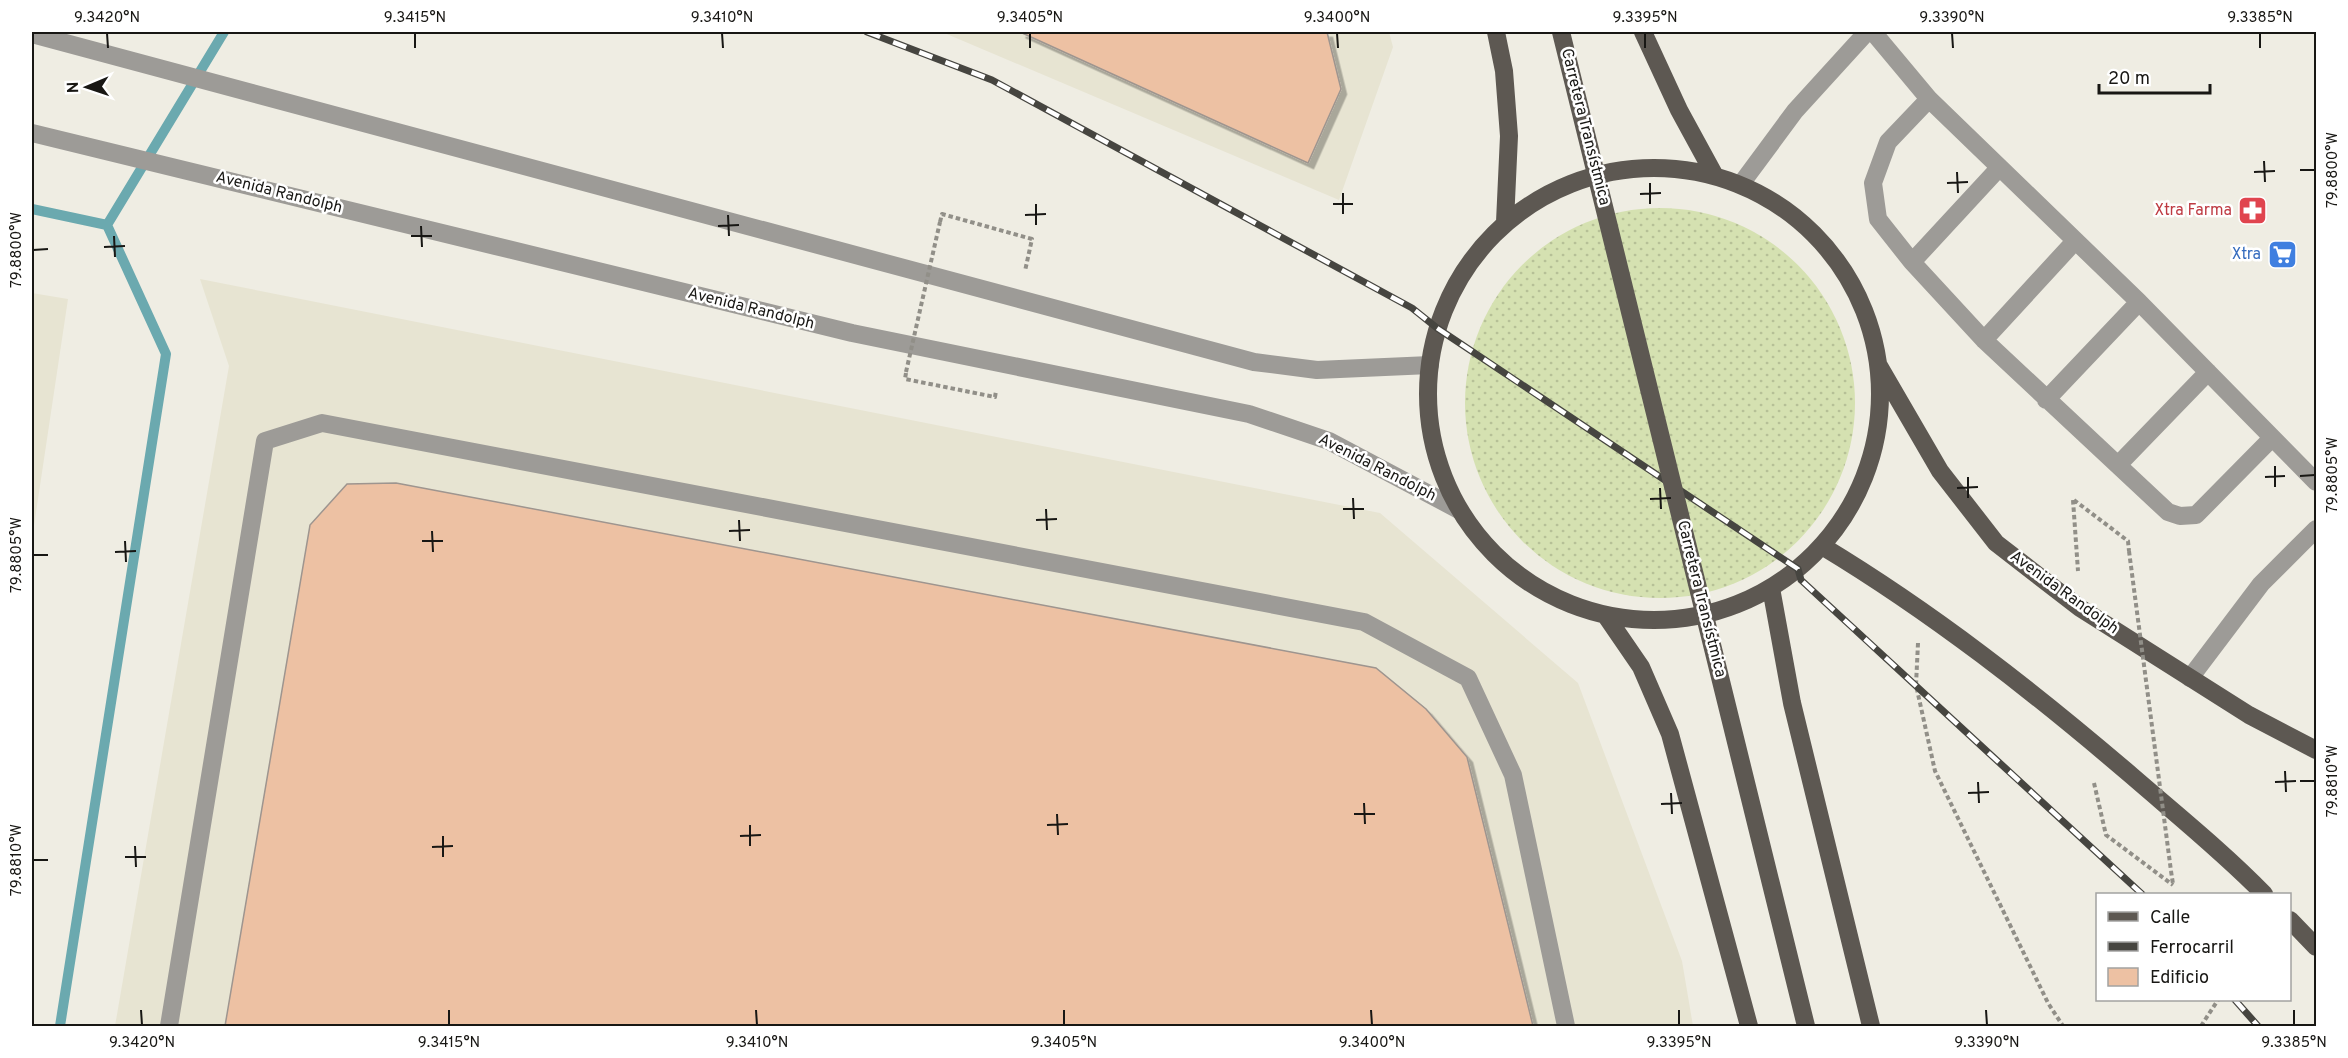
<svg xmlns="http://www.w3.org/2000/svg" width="2348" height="1058" font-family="Overpass,sans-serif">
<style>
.built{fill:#e7e4d2}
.grass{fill:url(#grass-dots)}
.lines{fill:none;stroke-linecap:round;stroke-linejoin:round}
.stream{stroke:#6ba9af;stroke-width:10}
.building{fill:#edc1a3;stroke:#9e958f;stroke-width:1.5;filter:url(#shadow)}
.path{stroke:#918f88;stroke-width:4;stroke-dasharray:4.5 3;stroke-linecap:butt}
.minor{stroke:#9d9b97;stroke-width:18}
.major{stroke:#5d5852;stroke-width:18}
.rail-casing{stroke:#464540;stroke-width:7}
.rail{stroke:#fff;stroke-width:4.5;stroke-dasharray:14;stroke-linecap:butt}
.path-bridge{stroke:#918f88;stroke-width:4;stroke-dasharray:4.5 3;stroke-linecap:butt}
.major-bridge{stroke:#5d5852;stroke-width:18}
.ticks{fill:none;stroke:#181714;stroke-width:2}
.labels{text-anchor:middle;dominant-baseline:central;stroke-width:5;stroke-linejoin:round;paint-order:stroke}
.street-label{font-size:16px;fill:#181714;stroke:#fff}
.health-label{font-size:16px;fill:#be3a42;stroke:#fff;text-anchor:end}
.shop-label{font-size:16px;fill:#366cbe;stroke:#fff;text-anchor:end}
.neatline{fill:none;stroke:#181714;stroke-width:2}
.ticks-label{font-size:15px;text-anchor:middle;fill:#181714}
</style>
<defs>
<pattern id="grass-dots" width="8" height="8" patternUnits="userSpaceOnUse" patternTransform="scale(1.5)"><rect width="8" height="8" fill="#d5e1b1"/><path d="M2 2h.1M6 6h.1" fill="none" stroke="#b6c097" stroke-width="1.8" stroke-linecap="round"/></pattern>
<filter id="shadow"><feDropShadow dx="5.5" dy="5.5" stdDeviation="0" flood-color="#0004"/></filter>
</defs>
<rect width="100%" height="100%" fill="#efede3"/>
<!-- built -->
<path class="built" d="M942 32H1389L1393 47 1339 200Z
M200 279 1380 513 1578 683 1682 961 1693 1026H115L229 366Z
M32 293 68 299 32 539Z"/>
<!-- grass -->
<path class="grass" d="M1465 403a195 195 0 1 1 390 0a195 195 0 1 1-390 0Z"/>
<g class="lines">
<!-- stream -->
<path class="stream" d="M32 209 107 225 166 354 60 1026
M107 225 224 32"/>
</g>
<!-- building -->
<path class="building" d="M1020 32H1327L1341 89 1308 163Z
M396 483 1376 668 1426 709 1467 757 1533 1026H225L310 525 347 484Z"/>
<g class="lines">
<!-- path -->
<path class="path" d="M940 222 942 214 1032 239 1025 271
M906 373 905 379 995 397 996 391
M2073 500 2078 571
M2074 500 2128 541 2129 551
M1918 643 1916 685 1935 771 2048 1003 2063 1026
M2094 783 2106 835 2173 885
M2171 871 2173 884
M2201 1026 2218 1000"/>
<!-- minor -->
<path class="minor" d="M1873 32 1929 99 2139 302 2316 482
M32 34 1254 362 1317 370 1430 365
M1929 99 1888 142 1873 183 1878 219 1912 262 1984 340 2168 512 2180 516 2196 515 2272 438
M32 133 852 333 1249 414 1329 441 1459 510
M1741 184 1795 111 1867 32
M1912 262 1999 168
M1984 340 2075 241
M2046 400 2139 302
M2118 465 2208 372
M2190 678 2261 584 2316 529
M169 1026 265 441 322 423 1364 622 1468 678 1513 775 1566 1026"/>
<!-- major -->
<path class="major" d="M1496 32 1504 71 1509 136 1505 222
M1643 32 1679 110 1715 176
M1428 394a226 226 0 1 1 452 0a226 226 0 1 1-452 0Z
M1879 366 1940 471 1996 543 2080 608 2249 715 2316 750
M1822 546C1933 613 2034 692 2132 776 2177 815 2223 852 2264 894
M1771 588 1792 703 1871 1026
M1606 616 1641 667 1670 734 1749 1026
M2290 920 2316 947"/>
<defs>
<path id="rail" d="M867 32 992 80 1412 308 1437 328 1798 569 1801 580 2142 894
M2235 1000 2258 1026"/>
</defs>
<!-- rail casing -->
<use href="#rail" class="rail-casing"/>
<!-- rail -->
<use href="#rail" class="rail"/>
<!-- path-bridge -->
<path class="path-bridge" d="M906 372 940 222
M2129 551 2171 871"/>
<!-- major-bridge -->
<path class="major-bridge" d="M1561 32 1806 1026"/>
</g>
<!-- ticks -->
<path class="ticks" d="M107 33 108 48M415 33V48M722 33 723 48M1030 33V48M1337 33 1338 48M1645 33V48M1952 33 1953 48M2260 33V48M2264 161 2265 182M2300 170H2315M1957 172 1958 193M2254 172 2275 171M1650 183V204M1947 183 1968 182M1343 193V214M1640 194 1661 193M1036 204V225M1333 204H1353M728 215 729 236M1025 215 1046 214M421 226 422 247M718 226 739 225M114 236 115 257M411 236H432M104 247 125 246M33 250 48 249M2275 466V487M2300 476 2315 475M1968 477V498M2265 477 2285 476M1660 488 1661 509M1957 488 1978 487M1353 498 1354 519M1650 499 1671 498M1046 509 1047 530M1343 509H1364M739 520 740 541M1036 520 1057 519M432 531 433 552M729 531 750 530M125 541 126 562M422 541H443M115 552 136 551M33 555H48M2285 771 2286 792M2300 781H2315M1978 782 1979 803M2275 782 2296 781M1671 793 1672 814M1968 793 1989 792M1364 803 1365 824M1661 804 1682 803M1057 814 1058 835M1354 814H1375M750 825V846M1047 825 1068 824M443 836V857M740 836 761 835M135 846 136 867M432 847 453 846M125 857H146M33 860H48M141 1010 142 1025M449 1010V1025M756 1010 757 1025M1064 1010V1025M1371 1010 1372 1025M1679 1010V1025M1986 1010 1987 1025M2294 1010V1025"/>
<!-- icons -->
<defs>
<symbol id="pharmacy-square" viewBox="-11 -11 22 22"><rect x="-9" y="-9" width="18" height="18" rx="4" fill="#e0444e" stroke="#fff"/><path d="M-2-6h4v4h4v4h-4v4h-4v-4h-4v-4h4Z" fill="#fff"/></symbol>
<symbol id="supermarket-square" viewBox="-11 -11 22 22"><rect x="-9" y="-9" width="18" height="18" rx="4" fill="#3f7fe0" stroke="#fff"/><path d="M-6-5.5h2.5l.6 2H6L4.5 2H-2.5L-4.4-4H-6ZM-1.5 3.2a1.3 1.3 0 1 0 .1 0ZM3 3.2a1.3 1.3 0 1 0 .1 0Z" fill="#fff"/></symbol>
</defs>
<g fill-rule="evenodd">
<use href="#pharmacy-square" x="2236" y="194" width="33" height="33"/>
<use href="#supermarket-square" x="2266" y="238" width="33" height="33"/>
</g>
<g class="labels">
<!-- street labels -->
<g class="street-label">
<text transform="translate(1585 127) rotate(76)">Carretera Transístmica</text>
<text transform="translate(279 193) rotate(14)">Avenida Randolph</text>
<text transform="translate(751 309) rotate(14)">Avenida Randolph</text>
<text transform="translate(1377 468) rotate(27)">Avenida Randolph</text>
<text transform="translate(2064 593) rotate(36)">Avenida Randolph</text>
<text transform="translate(1701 599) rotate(76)">Carretera Transístmica</text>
</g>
<!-- health labels -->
<g class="health-label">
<text x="2232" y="211">Xtra Farma</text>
</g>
<!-- shop labels -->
<g class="shop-label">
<text x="2261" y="255">Xtra</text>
</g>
</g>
<!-- border -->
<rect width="2348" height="1058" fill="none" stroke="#ffffff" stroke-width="66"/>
<!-- legend -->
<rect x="2096" y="893" width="195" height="108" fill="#ffffff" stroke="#a3a2a1" stroke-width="1.5"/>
<rect x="2108" y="912" width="30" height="9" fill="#5d5852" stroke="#a3a2a1" stroke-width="1.5"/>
<text x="2150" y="923" font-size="18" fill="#181714">Calle</text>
<rect x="2108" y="942" width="30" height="9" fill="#464540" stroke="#a3a2a1" stroke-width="1.5"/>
<text x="2150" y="953" font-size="18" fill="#181714">Ferrocarril</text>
<rect x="2108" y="968" width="30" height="18" fill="#edc1a3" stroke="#a3a2a1" stroke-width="1.5"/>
<text x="2150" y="983" font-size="18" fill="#181714">Edificio</text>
<!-- north arrow -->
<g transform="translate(87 87) rotate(268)" stroke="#ffffff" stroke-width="4.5" paint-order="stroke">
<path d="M0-4.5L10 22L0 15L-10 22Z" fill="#181714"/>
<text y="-9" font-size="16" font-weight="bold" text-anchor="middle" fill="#181714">N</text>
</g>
<!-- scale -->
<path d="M2099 84v9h111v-9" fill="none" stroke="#181714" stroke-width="3"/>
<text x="2108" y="84" font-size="18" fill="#181714" stroke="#ffffff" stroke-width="4.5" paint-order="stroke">20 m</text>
<rect x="33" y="33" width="2282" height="992" class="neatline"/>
<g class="ticks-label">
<text x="107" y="22">9.3420°N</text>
<text x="415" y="22">9.3415°N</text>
<text x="722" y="22">9.3410°N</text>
<text x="1030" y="22">9.3405°N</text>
<text x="1337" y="22">9.3400°N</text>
<text x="1645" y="22">9.3395°N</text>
<text x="1952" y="22">9.3390°N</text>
<text x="2260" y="22">9.3385°N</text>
<text transform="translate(2332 170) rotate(-90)" y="5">79.8800°W</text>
<text transform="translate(16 250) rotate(-90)" y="5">79.8800°W</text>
<text transform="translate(2332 475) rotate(-90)" y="5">79.8805°W</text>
<text transform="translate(16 555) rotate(-90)" y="5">79.8805°W</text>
<text transform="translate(2332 781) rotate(-90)" y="5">79.8810°W</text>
<text transform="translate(16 860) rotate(-90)" y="5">79.8810°W</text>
<text x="142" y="1047">9.3420°N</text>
<text x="449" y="1047">9.3415°N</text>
<text x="757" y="1047">9.3410°N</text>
<text x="1064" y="1047">9.3405°N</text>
<text x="1372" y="1047">9.3400°N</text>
<text x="1679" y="1047">9.3395°N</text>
<text x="1987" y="1047">9.3390°N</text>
<text x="2294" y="1047">9.3385°N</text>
</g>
</svg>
